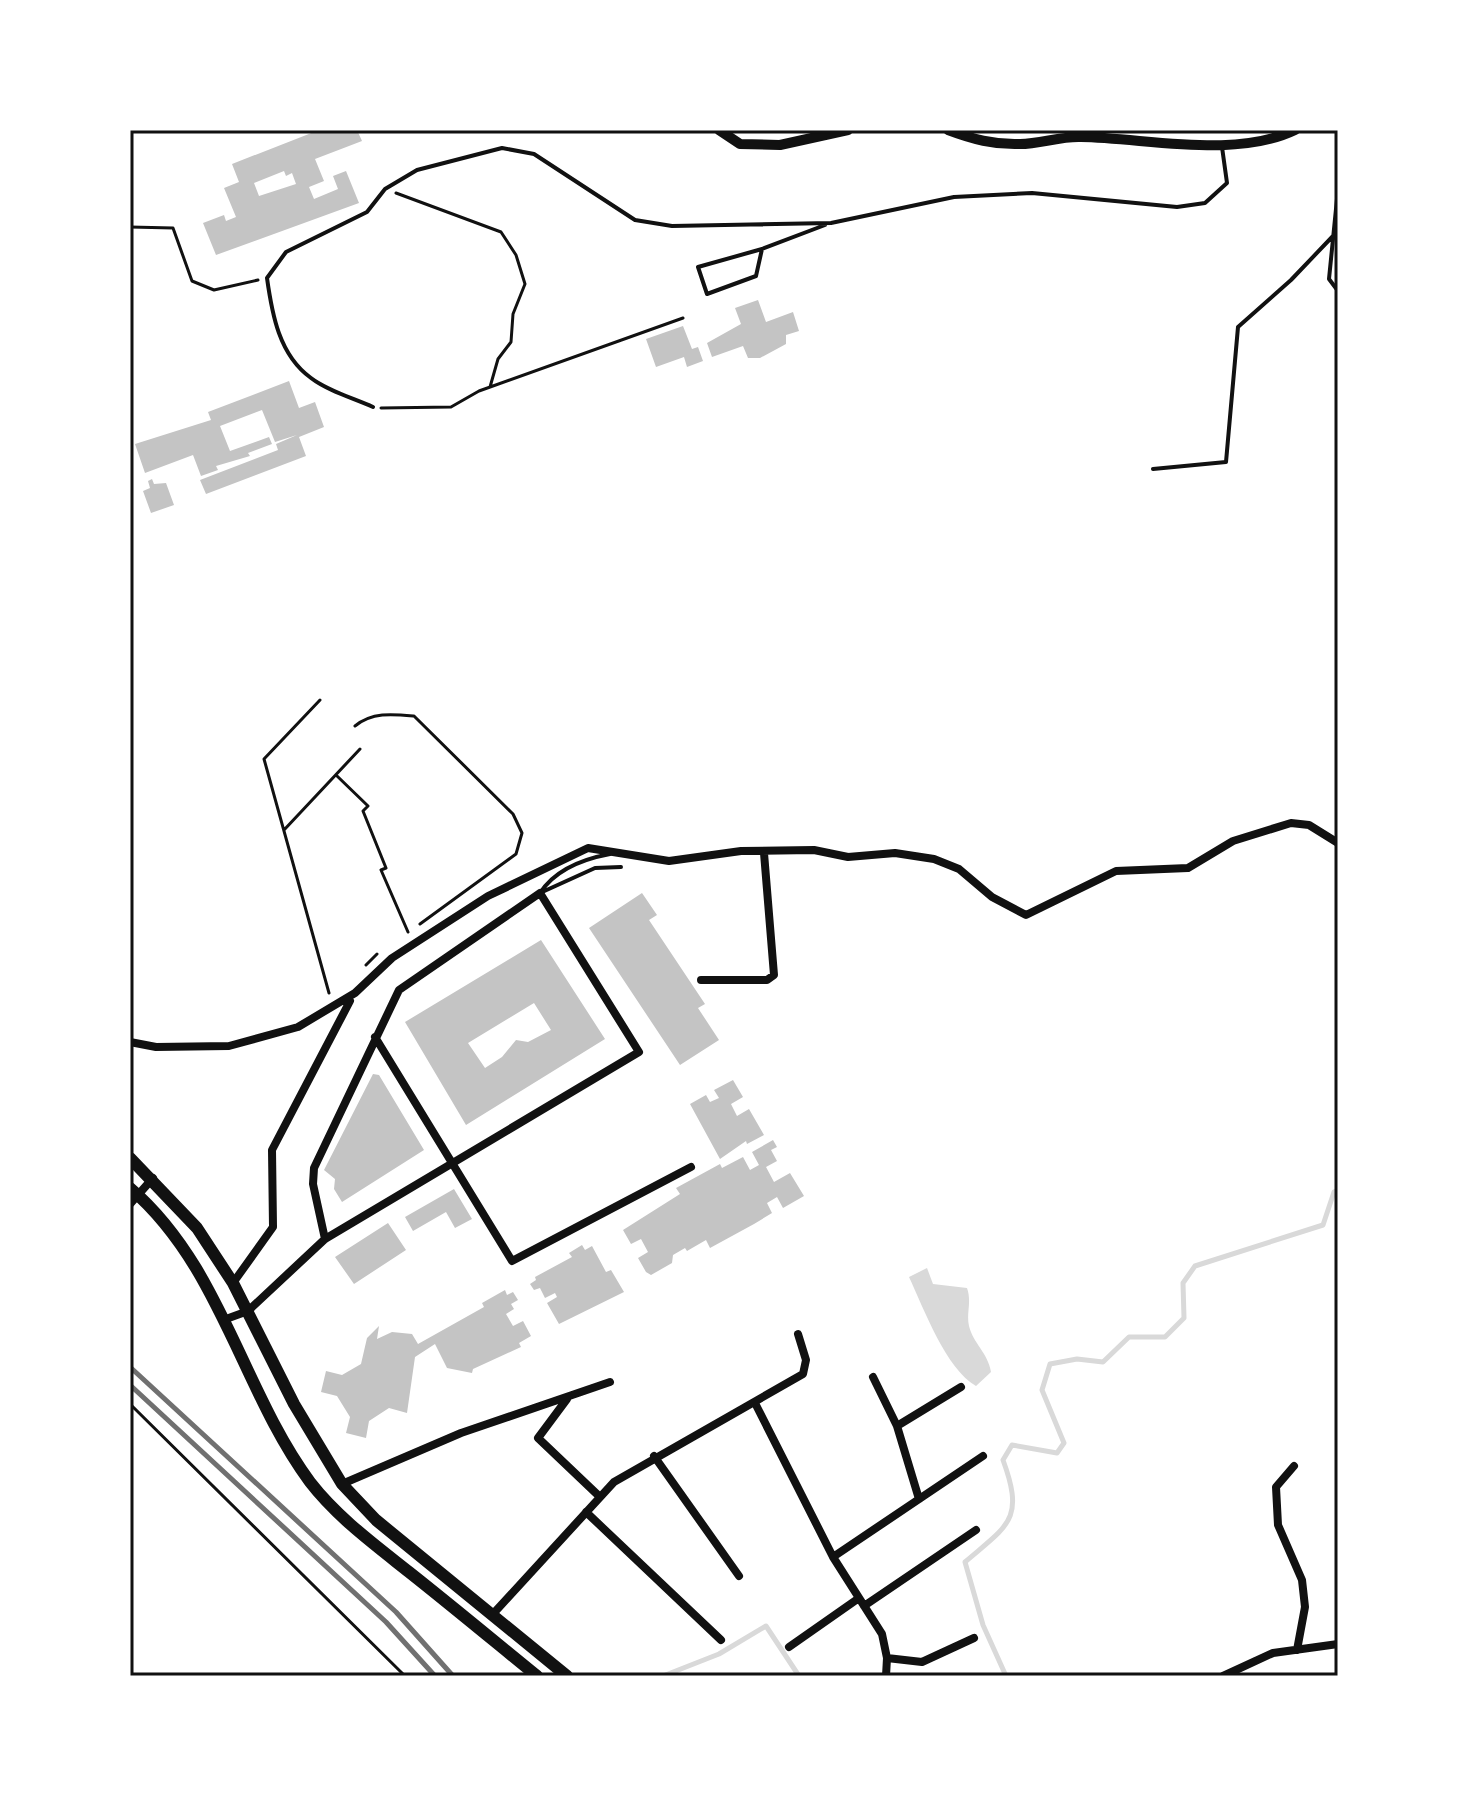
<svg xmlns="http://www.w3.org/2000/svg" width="1468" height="1806" font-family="'Fira Sans',sans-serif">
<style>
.water{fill:#d9d9d9}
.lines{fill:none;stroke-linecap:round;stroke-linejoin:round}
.stream{stroke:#d9d9d9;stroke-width:5}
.building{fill:#c4c4c4;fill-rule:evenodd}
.path{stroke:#111;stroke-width:3}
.service{stroke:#111;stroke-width:4}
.minor{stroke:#111;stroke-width:8}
.tertiary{stroke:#111;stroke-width:10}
.primary{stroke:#111;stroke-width:12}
.rail{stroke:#707070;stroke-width:5}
.neatline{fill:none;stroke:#111;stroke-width:3}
</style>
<rect width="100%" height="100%" fill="#fff"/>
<!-- water -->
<path class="water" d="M927 1268 933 1284 967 1288C972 1302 966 1313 969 1326 973 1343 988 1353 991 1372L976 1386C946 1369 924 1309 909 1277Z"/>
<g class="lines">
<!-- stream -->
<path class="stream" d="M663 1676 719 1654 766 1626 799 1676
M1006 1676 983 1625 965 1562C1008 1525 1025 1520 1003 1460L1012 1445 1057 1453 1064 1443 1042 1390 1050 1364 1077 1359 1103 1362 1129 1337H1165L1184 1318 1183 1283 1195 1266 1323 1225 1334 1192 1338 1190"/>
</g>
<!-- building -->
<path class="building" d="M319 130H357L362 141 315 159 324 181 309 187 314 199 338 189 333 176 346 171 359 203 216 255 203 223 224 215 226 221 236 217 224 188 239 182 232 164ZM284 171 286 176 292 173 296 184 259 196 254 183Z
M758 300 766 322 793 312 799 331 786 335V344L760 358H748L743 346 712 357 707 343 741 324 735 308Z
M683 326 692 349 698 347 703 361 687 367 684 357 656 367 646 339Z
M289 381 299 408 315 402 324 427 299 437 306 456 206 494 200 480 278 450 276 444 297 435 275 442 262 410 220 426 230 451 269 437 272 444 248 453 250 456 216 466 218 470 201 476 193 455 145 473 135 444 211 420 208 412Z
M152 479 154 484 166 483 174 505 151 513 143 491 150 488 148 481Z
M642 893 657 915 649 920 705 1004 698 1008 719 1040 680 1065 589 928Z
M541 940 605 1039 466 1125 405 1022ZM534 1003 551 1030 528 1042 516 1040 502 1057 485 1068 468 1043Z
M373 1074 379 1075 424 1150 342 1202 334 1189 335 1179 324 1170Z
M733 1080 743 1097 731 1104 737 1116 749 1109 764 1135 747 1144 746 1141 720 1159 690 1104 706 1095 710 1102 719 1098 714 1090Z
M773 1140 777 1147 771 1150 777 1161 766 1167 774 1182 790 1173 804 1196 783 1208 777 1197 767 1203 772 1213 754 1224 710 1248 706 1240 687 1251 685 1248 673 1255 672 1263 651 1275 646 1272 638 1258 648 1252 641 1239 631 1244 623 1230 680 1194 676 1188 720 1164 722 1168 743 1157 750 1170 759 1165 752 1152Z
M454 1189 472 1219 455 1228 446 1212 413 1231 405 1217Z
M388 1223 406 1250 354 1284 335 1257Z
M582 1245 585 1250 592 1246 606 1272 611 1270 624 1292 559 1324 547 1303 557 1297 555 1293 545 1298 540 1288 534 1290 530 1284 536 1280 535 1277 572 1257 569 1253Z
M505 1290 507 1295 513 1292 518 1300 511 1304 514 1309 506 1314 513 1326 523 1321 531 1336 519 1343 521 1347 473 1369 472 1373 447 1368 435 1344 415 1357 407 1413 389 1408 369 1421 366 1438 346 1433 350 1417 337 1396 321 1392 326 1371 342 1375 361 1364 367 1338 379 1326 377 1339 392 1332 412 1334 418 1344 484 1307 482 1303Z"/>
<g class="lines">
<!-- path -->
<path class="path" d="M396 193 501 232 516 255 525 284 513 314 511 342 498 359 490 387
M130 227 173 228 192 281 214 290 258 280
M381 408 451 407 479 391 683 318
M320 700 264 759 329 993
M355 726C372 712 392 714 414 716L513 814 522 833 516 854 420 924
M336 775 368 806 363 811 386 868 381 870 408 932
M284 830 360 749
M366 965 377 954
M130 1404 405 1676"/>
<!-- service -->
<path class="service" d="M1338 189 1329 279 1338 291
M762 249 756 276 707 294 698 267 762 249 825 225
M373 407C353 398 328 391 311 378 279 355 272 314 267 278L286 252 367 212 385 189 417 170 502 148 534 154 635 220 672 226 831 223 954 197 1032 193 1177 207 1205 203 1227 183 1222 147
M1153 469 1226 462 1238 327 1291 280 1333 236
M610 854C583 859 555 870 540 893L595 868 621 867"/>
<!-- minor -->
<path class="minor" d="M701 980H767L774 975 764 853
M375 1037 512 1261 691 1167
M130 1042 156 1047 229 1046 298 1027 355 993 392 958 488 896 588 848 669 861 741 851 814 850 848 857 895 853 934 859 959 869 992 897 1026 915 1116 871 1188 868 1233 841 1291 823 1309 825 1338 843
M130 1204 153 1178
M233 1283 273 1227 272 1150 350 1001
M226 1319 248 1311 325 1239 639 1052 540 893 399 990 314 1168 313 1184 325 1239
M873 1377 897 1426 919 1499
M567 1399 538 1438 600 1497
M755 1403 833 1557 882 1634 887 1658 886 1676
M897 1426 961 1387
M654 1456 739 1576
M1294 1466 1276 1487 1278 1525 1302 1580 1305 1607 1297 1650
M342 1484 461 1433 610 1382
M586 1512 721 1640
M833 1557 983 1456
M864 1606 976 1530
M492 1615 614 1482 803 1374 806 1360 798 1334
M789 1647 859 1598
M887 1658 922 1662 974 1638
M1223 1676 1273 1653 1338 1644"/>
<!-- tertiary -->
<path class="tertiary" d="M719 130 740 144 780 145 848 130
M948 130C972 139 994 145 1020 144 1040 144 1061 136 1081 137 1147 138 1235 159 1295 130"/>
<!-- primary -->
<path class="primary" d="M130 1158 197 1228 233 1283 294 1404 342 1484 376 1520 567 1676
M130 1188C221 1266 242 1390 310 1482 337 1517 375 1545 409 1572 452 1606 494 1641 537 1676"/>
<!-- rail -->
<path class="rail" d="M130 1367 396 1612 453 1676
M130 1385 386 1622 435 1676"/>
</g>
<!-- border -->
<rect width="1468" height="1806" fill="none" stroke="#ffffff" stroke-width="264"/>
<rect x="132" y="132" width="1204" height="1542" class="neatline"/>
</svg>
